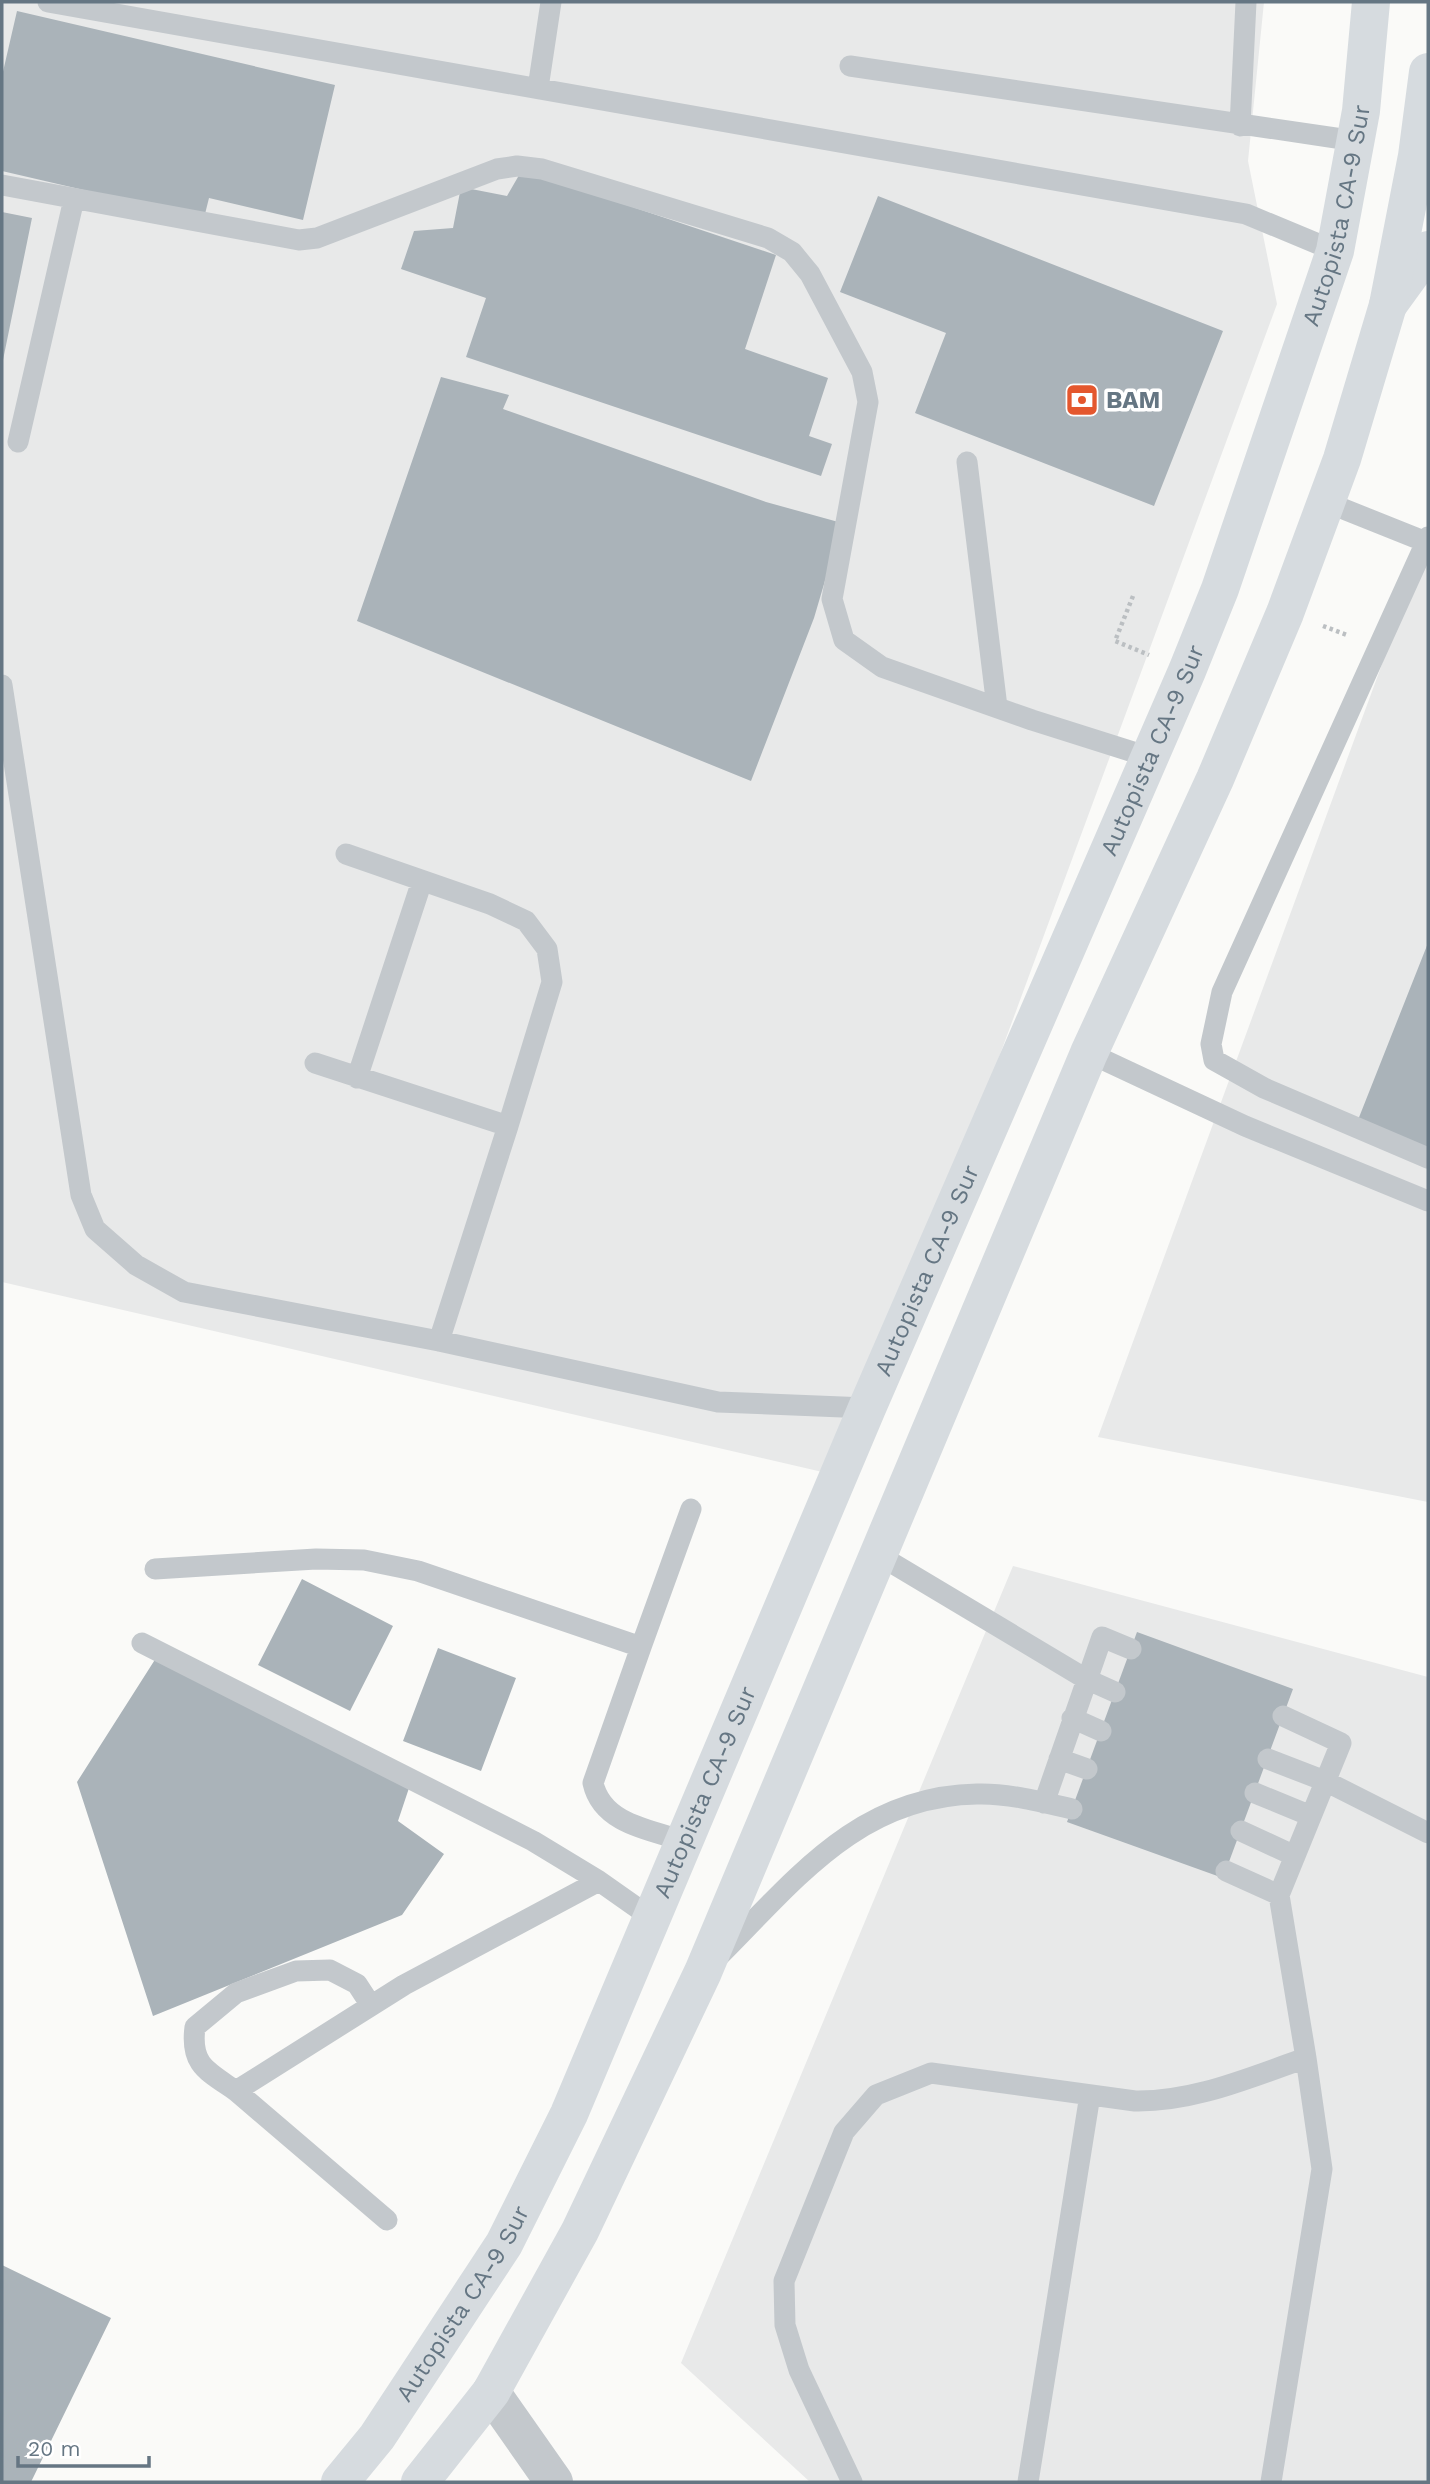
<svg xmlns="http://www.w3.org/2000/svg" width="1430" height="2484" font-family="'Work Sans',sans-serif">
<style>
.built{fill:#e8e9e9}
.building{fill:#aab3b9}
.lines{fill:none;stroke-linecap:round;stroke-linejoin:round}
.path{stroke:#bbbfc2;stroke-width:4.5;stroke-dasharray:3.5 3.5;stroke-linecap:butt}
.lane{stroke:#c3c8cc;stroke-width:21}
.street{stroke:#c3c8cc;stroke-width:38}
.primary{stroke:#d6dbdf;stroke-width:38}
.highway{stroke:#d6dbdf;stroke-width:38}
.labels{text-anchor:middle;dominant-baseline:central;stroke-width:7;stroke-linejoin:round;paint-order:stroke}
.street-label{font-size:24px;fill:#657683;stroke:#fff}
.poi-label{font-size:24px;font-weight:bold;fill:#657683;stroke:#fff;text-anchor:start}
</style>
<rect width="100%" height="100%" fill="#fafaf8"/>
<!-- built -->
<path class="built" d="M2 2H1264L1248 161 1277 304 844 1477 2 1282Z
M1428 539V1502L1098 1437Z
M1013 1566 1428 1677V2482H810L681 2363Z"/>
<!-- building -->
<path class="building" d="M17 11 335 85 303 220 209 198 204 218 2 171V76Z
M522 170 776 255 745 349 828 378 809 436 832 444 821 476 466 357 486 298 401 269 414 231 453 228 461 187 507 196Z
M878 196 1223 331 1154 506 915 413 946 333 840 292Z
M2 212 32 218 3 360H2Z
M441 377 509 395 503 409 766 502 842 523 814 618 751 781 357 621Z
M1428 943V1153L1356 1125Z
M302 1579 393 1626 350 1711 258 1665Z
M1137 1632 1293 1689 1223 1878 1067 1822Z
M438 1648 516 1678 481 1771 403 1741Z
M156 1658 409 1788 398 1821 444 1854 402 1915 153 2016 77 1782Z
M2 2265 111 2318 31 2482H2Z"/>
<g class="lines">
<!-- path -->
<path class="path" d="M1133 596 1115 641 1149 655
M1323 626 1347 635"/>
<!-- lane -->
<path class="lane" d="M48 2 1246 214 1335 251
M850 66 1356 141
M538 88 551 2
M1240 126 1246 2
M2 185 299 240 317 238 497 169 517 166 542 169 768 238 792 252 810 274 862 372 868 402 832 599 844 640 882 667 1032 720 1149 757
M18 442 74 199
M967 462 997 707
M1326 502 1426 542 1428 537
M1426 542 1222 992 1211 1044 1214 1060 1264 1088 1428 1158
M2 685 81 1195 95 1229 136 1265 184 1292 439 1341 718 1402 867 1408
M346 854 490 904 526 921 547 949 552 982 508 1126
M1089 1053 1245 1126 1428 1201
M315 1063 508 1126 439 1341
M357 1078 422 881
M877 1554 1086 1679 1115 1692
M155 1569 316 1559 364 1560 418 1571 641 1647 691 1509
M142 1643 533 1841 599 1881
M641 1647 593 1783C602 1824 650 1830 685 1841
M1072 1718 1101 1731
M1059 1759 1087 1769
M1268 1759 1325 1781 1428 1833
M1255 1793 1311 1816
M1044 1803 1102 1637 1131 1649
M1241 1831 1295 1856
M1226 1871 1279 1895
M720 1955C796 1879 859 1796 977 1794 1008 1793 1042 1802 1072 1809
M236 2091C207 2071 190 2065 195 2027L236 1993 296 1971 330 1970 357 1984 370 2004
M387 2220 236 2091 404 1985 599 1881 653 1919
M852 2482 799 2370 785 2325 784 2281 844 2132 876 2095 931 2073 1135 2101C1195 2102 1250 2077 1306 2058L1279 1895 1341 1743 1283 1716
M1028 2482 1090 2095
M1271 2482 1322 2169 1306 2058"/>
<!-- street -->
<path class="street" d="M491 2392 554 2482"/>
<!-- primary -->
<path class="primary" d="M1388 305 1428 250"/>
<!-- highway -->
<g class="highway">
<path id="s1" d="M340 2482 377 2437 504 2244 569 2114 867 1408 1187 671 1220 589 1335 251 1361 111 1371 2"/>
<path d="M420 2482 491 2392 580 2231 703 1972 1089 1053 1215 779 1285 613 1342 459 1388 305 1417 156 1428 72"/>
</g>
</g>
<!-- icons -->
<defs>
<symbol id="bank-square" viewBox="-11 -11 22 22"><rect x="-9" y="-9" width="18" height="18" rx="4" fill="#e4572e" stroke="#fff"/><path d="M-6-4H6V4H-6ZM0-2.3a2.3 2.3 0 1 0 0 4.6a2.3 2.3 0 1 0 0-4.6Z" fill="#fff"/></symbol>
</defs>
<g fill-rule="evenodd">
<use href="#bank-square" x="1063" y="381" width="38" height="38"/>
</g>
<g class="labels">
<!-- street labels -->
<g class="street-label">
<text stroke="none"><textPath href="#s1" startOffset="2485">Autopista CA-9 Sur</textPath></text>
<text stroke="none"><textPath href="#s1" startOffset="1918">Autopista CA-9 Sur</textPath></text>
<text stroke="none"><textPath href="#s1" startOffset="1351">Autopista CA-9 Sur</textPath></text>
<text stroke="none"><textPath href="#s1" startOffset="784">Autopista CA-9 Sur</textPath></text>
<text stroke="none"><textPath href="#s1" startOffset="217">Autopista CA-9 Sur</textPath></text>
</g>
<!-- poi labels -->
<g class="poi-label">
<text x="1106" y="400">BAM</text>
</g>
</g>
<!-- border -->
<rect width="1430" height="2484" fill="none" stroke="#657683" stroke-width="7"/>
<!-- scale -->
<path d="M18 2456v10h131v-10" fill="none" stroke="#657683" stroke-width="3.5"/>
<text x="28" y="2456" font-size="21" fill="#657683" stroke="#ffffff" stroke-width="5" paint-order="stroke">20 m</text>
</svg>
